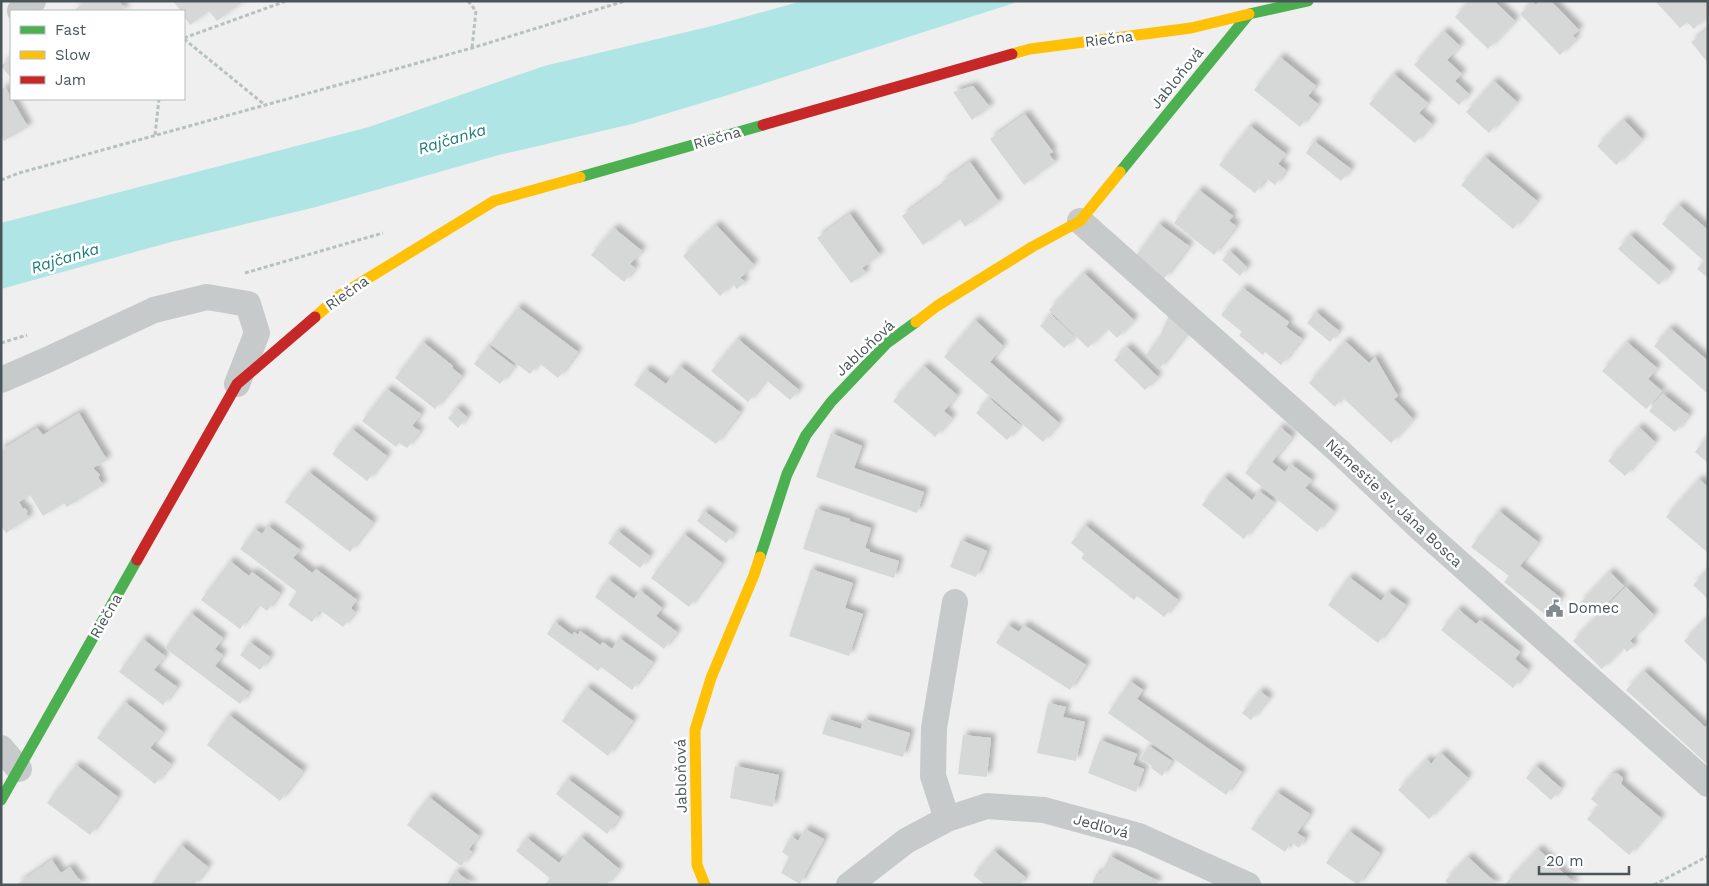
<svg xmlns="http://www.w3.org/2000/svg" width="1709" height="886" font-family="'Work Sans',sans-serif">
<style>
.water{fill:#b0e5e6}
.building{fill:#d6d7d7;filter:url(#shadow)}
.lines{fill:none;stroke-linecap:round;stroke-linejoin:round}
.path{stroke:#b7c2bc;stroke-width:3;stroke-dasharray:4 2.5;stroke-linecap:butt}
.street{stroke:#c7caca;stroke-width:26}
.fast{stroke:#4caf50;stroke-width:11}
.slow{stroke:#ffc107;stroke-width:11}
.jam{stroke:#c62828;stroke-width:11}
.labels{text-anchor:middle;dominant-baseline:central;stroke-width:5;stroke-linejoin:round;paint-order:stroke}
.street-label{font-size:15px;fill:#495559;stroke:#fff}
.poi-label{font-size:15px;fill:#495559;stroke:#fff;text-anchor:start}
.water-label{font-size:16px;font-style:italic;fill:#1a7d7e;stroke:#fff}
</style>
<defs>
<filter id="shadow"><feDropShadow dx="4.5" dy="-4.5" stdDeviation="2.5" flood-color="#0004"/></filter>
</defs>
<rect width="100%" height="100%" fill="#f0efef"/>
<!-- water -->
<path class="water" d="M802 1H1020L728 95 632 124 499 155 316 207 171 242 1 289V223L369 127 544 66 716 25Z"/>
<!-- building -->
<path class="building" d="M87 1H119L126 11H73Z
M173 1H244L217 21 209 11 190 25 184 16V11H181Z
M1470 1H1494L1515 21 1488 49 1455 17Z
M1539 1H1551L1579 30 1573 36 1576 39 1560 55 1520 14 1533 2 1536 5Z
M1655 1H1708V16L1694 29 1687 22 1680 28Z
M1708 29V63L1691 42Z
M1444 31 1460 46 1447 60 1462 74 1455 81 1469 94 1459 105 1414 65Z
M11 57V78L1 66Z
M1280 57 1316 86 1308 96 1318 104 1300 127 1254 90Z
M1394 74 1428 103 1419 113 1432 124 1415 143 1369 104Z
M1494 81 1517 102 1489 133 1466 112Z
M973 86 990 107 972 120 953 92Z
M5 87 28 127 4 141 1 136V90Z
M1025 114 1053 152 1049 154 1055 162 1024 185 990 139Z
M1624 120 1642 139 1616 165 1597 146Z
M1250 126 1286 154 1278 164 1286 170 1275 185 1266 178 1255 193 1219 165Z
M1314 141 1351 169 1341 181 1306 153Z
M1485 157 1537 201 1513 229 1461 185Z
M970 162 999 202 965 227 960 219 923 245 902 216 944 185 942 182Z
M1199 190 1233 216 1229 221 1236 226 1214 255 1174 223Z
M1679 205 1708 230V278L1697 269 1704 261 1662 224Z
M850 214 880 255 862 268 866 273 851 283 817 238Z
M1159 224 1189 246 1164 279 1135 257Z
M716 225 754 265 740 278 745 282 737 289 733 284 720 296 683 256Z
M614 228 642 251 630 264 635 268 624 282 591 255Z
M1630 235 1671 272 1659 285 1618 249Z
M1230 251 1247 267 1240 276 1222 260Z
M1084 273 1134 320 1117 338 1107 328 1088 348 1049 310Z
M1243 288 1289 322 1286 327 1302 339 1281 365 1265 352 1263 355 1239 335 1242 332 1221 315Z
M518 307 578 352 558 378 539 363 530 374 490 344Z
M1171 311 1190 329 1159 369 1146 355 1159 338Z
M1316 312 1339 331 1330 342 1307 323Z
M1051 314 1075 337 1064 348 1040 326Z
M975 320 1003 346 990 362 1059 423 1043 442 944 357Z
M1670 328 1708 361V394L1654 346Z
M738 339 799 390 790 400 766 380 748 402 711 371Z
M1345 341 1369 363 1375 357 1398 396 1394 399 1413 419 1391 443 1342 397 1335 407 1309 383Z
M423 342 453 366 452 368 462 376 435 409 395 378Z
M1627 342 1657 368 1648 379 1662 391 1646 409 1602 371Z
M488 346 514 366 500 384 474 364Z
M1127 347 1158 377 1145 390 1114 360Z
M680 366 740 412 716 444 634 385 646 369 666 384Z
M924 366 957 395 944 411 952 418 935 437 893 401Z
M387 389 421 414 412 426 420 431 407 448 399 443 396 447 362 421Z
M1663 394 1689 415 1675 432 1649 411Z
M989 398 1020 425 1007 440 976 413Z
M457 408 467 417 458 428 448 418Z
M79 413 107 460 93 468 100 475 98 477 103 485 67 507 64 503 43 516 30 495 19 502 23 509 25 508 28 512 26 513 29 518 6 533 1 526V445L3 449 37 428 43 435Z
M1280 427 1292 437 1272 462 1285 472 1291 464 1312 480 1305 488 1334 511 1317 532 1245 473Z
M1639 427 1655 442 1625 476 1608 461Z
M352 429 387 456 367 481 332 454Z
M831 433 862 446 854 468 924 492 917 513 816 477Z
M1708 436V463L1695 452Z
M309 472 373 522 350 552 285 502Z
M1224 477 1252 500 1259 491 1274 502 1244 539 1202 505Z
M1699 479 1708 487V553L1666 517Z
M816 509 850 519 849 521 871 528 865 548 870 550V552L899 561 894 578 803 549Z
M704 511 734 533 726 543 697 521Z
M1499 511 1538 542 1520 566 1561 598 1547 616 1504 582 1509 576 1471 547Z
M1085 525 1178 600 1164 617 1137 596 1134 600 1081 558 1084 554 1071 543Z
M268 526 300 550 293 558 312 573 316 569 357 600 351 608 355 612 343 627 320 610 312 622 288 605 297 592 240 549 255 529 262 534Z
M618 531 650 556 640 568 608 543Z
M684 534 722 563 689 607 651 578Z
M961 540 987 551 976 577 950 567Z
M230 561 249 576 252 572 280 593 267 611 258 604 240 629 201 600Z
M811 569 853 583 845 608 863 614 849 656 789 636Z
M1708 570V599L1693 585Z
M1610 572 1624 586 1594 616 1580 603Z
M1349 577 1381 601 1388 592 1406 605 1378 643 1328 605Z
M608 579 634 599 640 590 662 608 656 616 677 632 664 649 595 597Z
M1626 587 1654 615 1630 641 1634 645 1627 652 1623 647 1602 669 1573 641Z
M1458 609 1476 624 1480 620 1520 652 1515 659 1528 670 1513 688 1441 630Z
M191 613 223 638 215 649 223 655 215 666 249 692 240 704 165 648Z
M1705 620 1708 623V664L1684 641Z
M555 622 572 635 574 632 578 635 580 631 600 645 603 642 612 649 619 638 653 662 632 690 601 667 598 671 547 634Z
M1008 625 1019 632 1024 625 1086 665 1070 690 996 643Z
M143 639 165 656 154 670 177 687 163 705 119 672Z
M250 642 270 657 260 670 240 655Z
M1644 671 1705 727 1708 724V765L1626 690Z
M1130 681 1143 690 1137 699 1242 772 1226 795 1108 713Z
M587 687 633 721 608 756 562 721Z
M1260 691 1269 698 1251 720 1242 713Z
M125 702 163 732 150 748 171 764 155 784 97 738Z
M1048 703 1066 707 1063 717 1085 722 1076 761 1037 753Z
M229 715 303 771 280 801 207 745Z
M827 719 861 729 864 719 910 733 903 757 822 734Z
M963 735 991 738 987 777 958 774Z
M1100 740 1137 754 1133 765 1144 769 1136 792 1088 773Z
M1149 746 1172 761 1162 776 1151 768 1152 766 1140 759Z
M1441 753 1468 778 1429 819 1398 790 1427 759 1431 764Z
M76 765 118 797 90 835 47 803Z
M735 766 779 775 773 807 730 798Z
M1536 766 1561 788 1551 800 1526 778Z
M1617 773 1623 778 1621 784 1661 818 1629 855 1587 819 1599 806 1591 799 1611 775Z
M568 779 619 817 607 834 556 794Z
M1277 792 1310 814 1297 833 1305 838 1299 848 1291 842 1285 852 1251 829Z
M429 797 479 836 469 849 472 852 461 866 407 825Z
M805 829 824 839 800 884 781 873 789 857 782 852 791 836 798 841Z
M1349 831 1380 853 1358 885 1326 863Z
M581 837 619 869 606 885H545L550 878 516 851 527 838 559 863Z
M181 845 208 867 194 885H151Z
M1538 849 1576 885H1508L1506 883Z
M994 851 1025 877 1020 885H985L973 875Z
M1110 856 1158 881 1156 885H1091L1097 873 1100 875Z
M1468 857 1498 885H1449L1445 881Z
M52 860 61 873 70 867 83 885H16Z
M456 871 473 885H446Z"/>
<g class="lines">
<!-- path -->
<path class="path" d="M468 1 476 11 472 48
M184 38 286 1
M184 39 265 105
M155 135 159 99
M1 180 19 173 472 48 625 1
M245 273 383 233
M1 343 27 335
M1654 885 1708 856"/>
<!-- street -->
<path class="street" d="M20 11 33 1
M1080 221 1341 453 1421 529 1708 784
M1 380 47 360 154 310 207 297 248 304 257 333 237 384
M1 748 19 769
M947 819 933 776 934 728 955 602
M849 885 906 841 947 819 987 806 1044 810 1139 836 1248 885"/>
<!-- fast -->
<path class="fast" d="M1120 172 1249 14 1308 1
M580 177 763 125
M760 557 787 474 806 435 831 402 887 343 916 322
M1 800 137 560"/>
<!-- slow -->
<path class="slow" d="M1012 54 1030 49 1191 28 1249 14
M315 317 339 296 494 201 580 177
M916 322 937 306 1032 247 1080 221 1120 172
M705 885 697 865 695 730 711 678 754 575 760 557"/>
<!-- jam -->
<path class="jam" d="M763 125 1012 54
M137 560 237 384 315 317"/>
</g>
<!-- icons -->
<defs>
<symbol id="civic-bare" viewBox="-9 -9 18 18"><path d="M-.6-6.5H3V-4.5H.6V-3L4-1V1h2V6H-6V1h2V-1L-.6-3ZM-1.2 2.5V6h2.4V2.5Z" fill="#838b8e" stroke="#fff" stroke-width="2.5" paint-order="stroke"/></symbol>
</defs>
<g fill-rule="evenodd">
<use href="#civic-bare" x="1542" y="596" width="25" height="25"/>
</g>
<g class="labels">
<!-- street labels -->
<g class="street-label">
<text transform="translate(1109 39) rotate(-7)">Riečna</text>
<text transform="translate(1177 78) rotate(-51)">Jabloňová</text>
<text transform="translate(717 138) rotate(-16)">Riečna</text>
<text transform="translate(347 293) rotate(-35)">Riečna</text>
<text transform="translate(865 348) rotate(-43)">Jabloňová</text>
<text transform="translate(1394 503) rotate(43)">Námestie sv. Jána Bosca</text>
<text transform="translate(106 616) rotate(-60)">Riečna</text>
<text transform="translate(681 776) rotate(-91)">Jabloňová</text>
<text transform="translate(1101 826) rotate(15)">Jedľová</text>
</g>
<!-- poi labels -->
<g class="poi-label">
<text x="1568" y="608">Domec</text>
</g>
<!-- water labels -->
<g class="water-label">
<text transform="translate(452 139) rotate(-17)">Rajčanka</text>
<text transform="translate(65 258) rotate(-17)">Rajčanka</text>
</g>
</g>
<!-- border -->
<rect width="1709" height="886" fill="none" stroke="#495559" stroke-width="5"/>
<!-- legend -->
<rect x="10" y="10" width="175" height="90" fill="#ffffff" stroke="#b6bbbd"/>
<rect x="20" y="26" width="25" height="8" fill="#4caf50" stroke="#b6bbbd"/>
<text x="55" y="35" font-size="15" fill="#495559">Fast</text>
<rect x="20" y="51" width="25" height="8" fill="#ffc107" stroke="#b6bbbd"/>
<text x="55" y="60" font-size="15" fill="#495559">Slow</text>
<rect x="20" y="76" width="25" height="8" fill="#c62828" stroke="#b6bbbd"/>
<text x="55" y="85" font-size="15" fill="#495559">Jam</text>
<!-- scale -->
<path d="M1539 866v8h90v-8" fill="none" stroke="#495559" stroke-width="2.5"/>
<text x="1546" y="866" font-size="15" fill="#495559" stroke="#ffffff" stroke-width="4" paint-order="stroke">20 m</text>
</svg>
